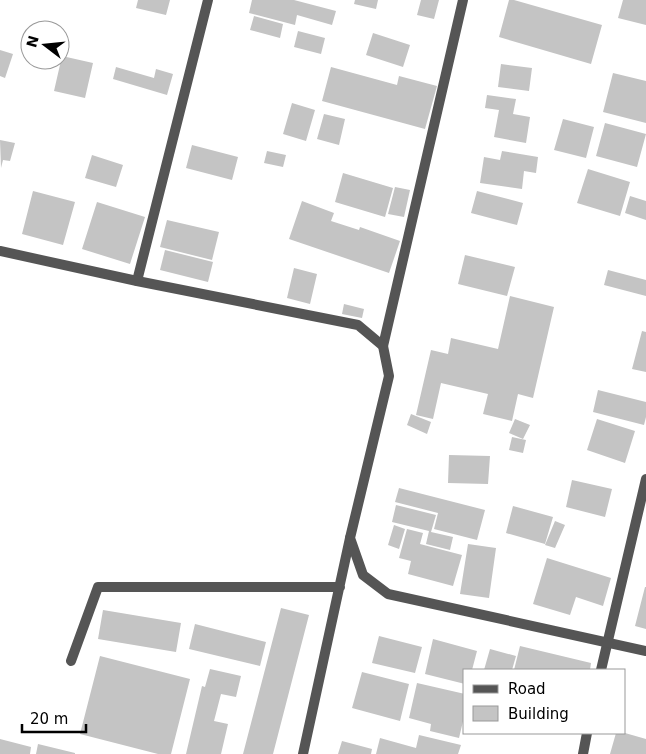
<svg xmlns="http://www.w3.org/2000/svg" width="646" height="754" font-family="'DejaVu Sans',sans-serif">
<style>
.building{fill:#c4c4c4}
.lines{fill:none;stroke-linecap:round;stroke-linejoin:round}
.minor{stroke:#555;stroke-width:10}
.tertiary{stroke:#555;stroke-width:10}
</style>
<rect width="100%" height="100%" fill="#fff"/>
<!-- building -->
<path class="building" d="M138 0H170L166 15 136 8Z
M252 0H294L336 11 332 25 297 15 295 25 249 13Z
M355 0H378L376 9 354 4Z
M421 0H439L434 19 417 15Z
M509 0H514L602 25 591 64 499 37Z
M623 0H646V25L618 18Z
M254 16 283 24 280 38 250 30Z
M298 31 325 38 321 54 294 47Z
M373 33 410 45 403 67 366 55Z
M0 50 13 54 5 78 0 76Z
M62 56 93 63 85 98 54 91Z
M501 64 532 68 529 91 498 87Z
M116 67 154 78 156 69 173 74 167 95 113 79Z
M331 67 397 85 399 76 437 86 425 129 322 101Z
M613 73 646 81V123L603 112Z
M487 95 516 99 513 114 530 117 526 143 494 137 499 110 485 108Z
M292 103 315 110 306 141 283 134Z
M324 114 345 119 339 145 317 139Z
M563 119 594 127 586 158 554 150Z
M605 123 646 134 637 167 596 156Z
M0 140 15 143 10 161 3 160 1 168Z
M192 145 238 157 232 180 186 168Z
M267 151 286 155 283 167 264 163Z
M502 151 538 157 536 173 524 171 522 189 480 183 484 157 500 160Z
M92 155 123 165 116 187 85 178Z
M588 169 630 182 620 216 577 203Z
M343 173 393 188 385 217 335 202Z
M395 187 410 190 404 217 388 214Z
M33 191 75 202 63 245 22 234Z
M477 191 523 203 517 225 471 213Z
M630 196 646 201V220L625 213Z
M302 201 334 213 331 221 359 230 360 227 400 241 389 273 289 239Z
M97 202 145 217 130 264 82 249Z
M167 220 219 232 212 260 160 247Z
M165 250 213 262 208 282 160 270Z
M465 255 515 267 507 296 458 284Z
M294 268 317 274 310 304 287 298Z
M608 270 646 280V296L604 285Z
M510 296 554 307 533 398 518 394 512 421 483 414 488 394 441 383 433 419 416 415 431 350 448 354 451 338 498 349Z
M344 304 364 309 362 318 342 314Z
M642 331 646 332V372L632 369Z
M598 390 646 402V417L644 425 593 412Z
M411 414 431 422 427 434 407 425Z
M515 419 530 425 523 439 509 433Z
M597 419 635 431 625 463 587 450Z
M512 437 526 440 523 453 509 450Z
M449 455 490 456 488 484 448 483Z
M572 480 612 489 605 517 566 507Z
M399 488 485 510 477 540 434 529 438 513 395 502Z
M396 505 436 515 431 532 453 537 450 550 426 544 429 531 392 522Z
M513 506 553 517 545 544 506 533Z
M555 521 565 525 555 548 545 545Z
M394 525 405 529 399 549 388 545Z
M407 529 423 533 420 544 462 555 453 586 408 574 411 561 399 558Z
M468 544 496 548 489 598 460 594Z
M547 558 611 578 603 606 576 597 570 615 533 604Z
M645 587H646V629L635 626Z
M281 608 309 615 273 754H243Z
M103 610 181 623 176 652 98 639Z
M195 624 266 642 260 666 189 649Z
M379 636 422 647 415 673 372 663Z
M433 639 477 651 472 670H465V684L425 674Z
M520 646 591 663 590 670H514Z
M490 649 516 656 512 670H484Z
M100 656 190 679 171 754H158L80 734Z
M210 669 241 676 236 697 221 694 214 721 228 724 221 754H186L202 686 205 687Z
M362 672 409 684 400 721 352 708Z
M417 683 465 694V713L459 738 430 731 431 724 409 718Z
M616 733H625L646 739V754H610Z
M419 735 461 745 458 754H376L380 738 416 748Z
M0 739 31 747 30 754H0Z
M342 741 372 749 371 754H338Z
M38 744 75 753V754H36Z"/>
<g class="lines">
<!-- minor -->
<path class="minor" d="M137 281 208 0
M383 346 463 0
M71 661 98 587H340
M601 670 646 479
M303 754 350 538
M583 754 587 733"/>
<!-- tertiary -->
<path class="tertiary" d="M0 251 137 281 358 325 383 346 389 376 350 538 363 575 388 594 646 651"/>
</g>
<!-- legend -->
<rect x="463" y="669" width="162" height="65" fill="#ffffff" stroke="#999999"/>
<rect x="473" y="685" width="25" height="8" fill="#555555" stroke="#999999"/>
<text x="508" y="694" font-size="15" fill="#000000">Road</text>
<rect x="473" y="706" width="25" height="15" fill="#c4c4c4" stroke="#999999"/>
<text x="508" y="719" font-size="15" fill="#000000">Building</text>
<!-- north arrow -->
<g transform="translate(45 45) rotate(286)"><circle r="24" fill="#ffffff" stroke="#999999"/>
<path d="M0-4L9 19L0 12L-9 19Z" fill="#000000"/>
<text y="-8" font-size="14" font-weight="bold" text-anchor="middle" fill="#000000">N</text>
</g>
<!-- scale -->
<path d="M22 724v8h64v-8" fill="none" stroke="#000000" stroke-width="2.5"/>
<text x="30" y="724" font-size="15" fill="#000000" stroke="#ffffff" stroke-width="4" paint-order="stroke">20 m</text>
</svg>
